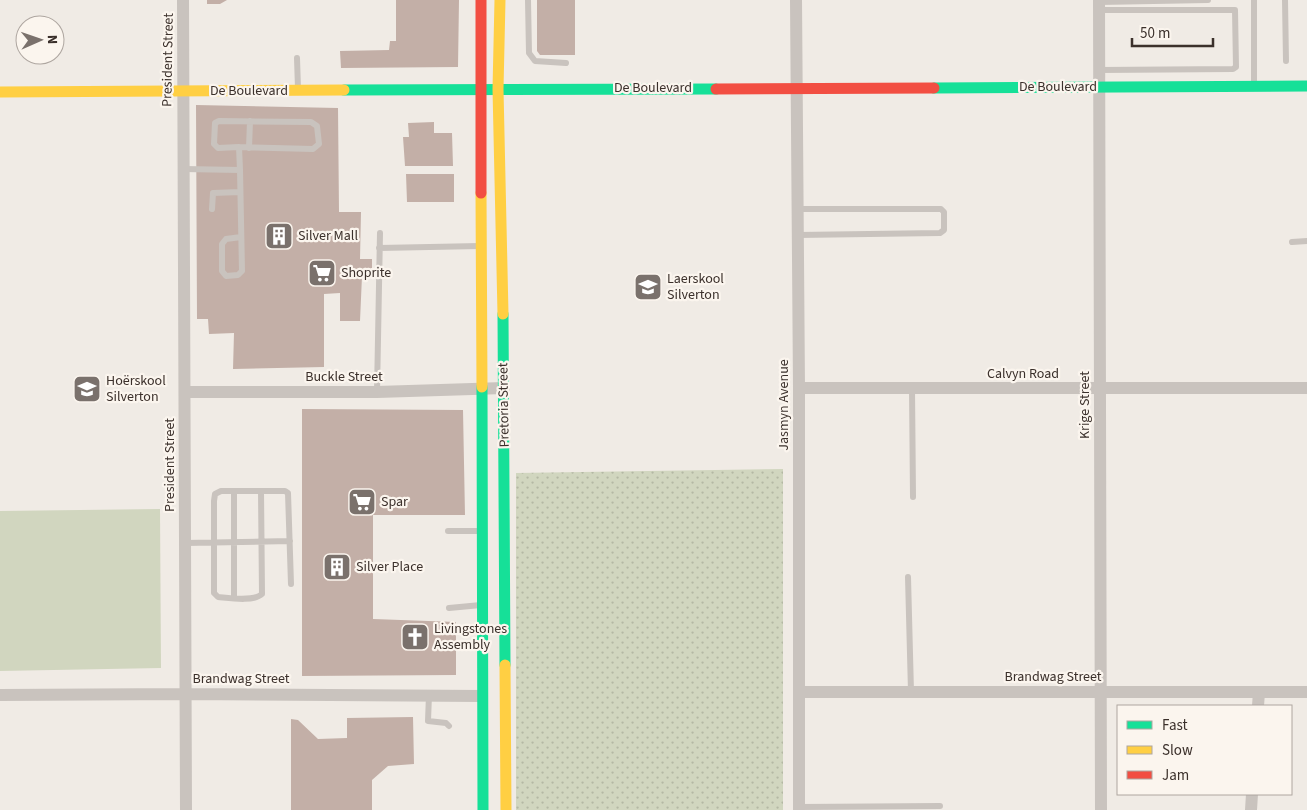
<svg xmlns="http://www.w3.org/2000/svg" width="1307" height="810" font-family="'Source Sans 3',sans-serif">
<style>
.grass{fill:#d1d6bf}
.park{fill:url(#park-dots)}
.building{fill:#c3afa7}
.lines{fill:none;stroke-linecap:round;stroke-linejoin:round}
.lane{stroke:#c9c3be;stroke-width:6}
.street{stroke:#c9c3be;stroke-width:12}
.fast{stroke:#16e098;stroke-width:11}
.slow{stroke:#ffcf43;stroke-width:11}
.jam{stroke:#f24e42;stroke-width:11}
.labels{text-anchor:middle;dominant-baseline:central;stroke-width:4.5;stroke-linejoin:round;paint-order:stroke}
.street-label{font-size:14px;fill:#3b302b;stroke:#fbf5ee}
.poi-label{font-size:14px;fill:#3b302b;stroke:#fbf5ee;text-anchor:start}
</style>
<defs>
<pattern id="park-dots" width="8" height="8" patternUnits="userSpaceOnUse" patternTransform="scale(1.25)"><rect width="8" height="8" fill="#d1d6bf"/><path d="M2 2h.1M6 6h.1" fill="none" stroke="#b4b8a4" stroke-width="1.8" stroke-linecap="round"/></pattern>
</defs>
<rect width="100%" height="100%" fill="#f0ebe5"/>
<!-- grass -->
<path class="grass" d="M160 509 161 668 0 671V511Z"/>
<!-- park -->
<path class="park" d="M783 469V810H516V473Z"/>
<!-- building -->
<path class="building" d="M207 0H227L220 4H207Z
M396 0H459L458 67 341 68 340 51 389 50 390 41H396Z
M537 0H575V55H540L537 51Z
M196 105 338 108 339 212H361L360 259H372V274L362 276 360 321H340V293L324 294V367L233 369 234 333 209 334 208 319H197Z
M434 122V133H452L453 166H405L403 137H409L408 123Z
M406 174H454V202H407Z
M302 409 463 410 465 515H373V619L456 622V675L302 676Z
M413 717 414 764 388 766 372 780V810H291V719L298 720 318 739 347 738V718Z"/>
<g class="lines">
<!-- lane -->
<path class="lane" d="M528 0 529 53 535 61 566 63
M1254 0V84
M1285 0 1286 61
M1099 2 1208 0
M1099 10H1235L1236 67 1233 69 1100 70
M297 58 298 89
M239 147 313 149 319 144 317 126 311 122 219 121 215 123 214 144 218 148 239 147 240 170
M249 148 250 121
M183 169 240 170 242 271 238 275 226 276 222 271V244L226 239 241 237
M212 209 213 193 240 192
M798 209H941L944 212V230L940 233 798 235
M1292 242 1307 241
M379 248 480 246
M912 389 913 497
M377 392 380 233
M261 491 262 594C254 602 229 598 218 597L214 593V501L215 494 221 491H285L288 493 291 584
M448 531H482
M185 543 290 541
M908 577 911 692
M234 598V491
M449 608 481 605
M429 695 428 721 446 723 449 726
M799 807 940 806"/>
<!-- street -->
<path class="street" d="M183 0 186 810
M796 0 799 388V810
M1099 0 1101 810
M799 388H1307
M185 392H377L504 388
M800 692H1307
M0 695 186 694 482 696
M1258 706 1259 692
M1251 810 1252 794"/>
<!-- fast -->
<path class="fast" d="M934 88 1307 86
M344 90 716 89
M503 314 505 665
M482 387 483 810"/>
<!-- slow -->
<path class="slow" d="M500 0 498 89 503 314
M0 92 344 90
M481 193 482 387
M505 665 506 810"/>
<!-- jam -->
<path class="jam" d="M481 0V193
M716 89 934 88"/>
</g>
<!-- icons -->
<defs>
<symbol id="building-square" viewBox="-11 -11 22 22"><rect x="-9" y="-9" width="18" height="18" rx="4" fill="#7a716c" stroke="#fbf5ee"/><path d="M-4-6H4V6H1V3H-1V6H-4ZM-2.5-4.3h1.7v1.8h-1.7ZM.8-4.3h1.7v1.8H.8ZM-2.5-1h1.7V.8h-1.7ZM.8-1h1.7V.8H.8Z" fill="#fff"/></symbol>
<symbol id="supermarket-square" viewBox="-11 -11 22 22"><rect x="-9" y="-9" width="18" height="18" rx="4" fill="#7a716c" stroke="#fbf5ee"/><path d="M-6-5.5h2.5l.6 2H6L4.5 2H-2.5L-4.4-4H-6ZM-1.5 3.2a1.3 1.3 0 1 0 .1 0ZM3 3.2a1.3 1.3 0 1 0 .1 0Z" fill="#fff"/></symbol>
<symbol id="school-square" viewBox="-11 -11 22 22"><rect x="-9" y="-9" width="18" height="18" rx="4" fill="#7a716c" stroke="#fbf5ee"/><path d="M0-5L7-2L0 1L-7-2ZM-4 1L0 2.5L4 1V4Q0 6-4 4Z" fill="#fff"/></symbol>
<symbol id="church-square" viewBox="-11 -11 22 22"><rect x="-9" y="-9" width="18" height="18" rx="4" fill="#7a716c" stroke="#fbf5ee"/><path d="M-1.2-6h2.4v3.5h3.3v2.4h-3.3V6h-2.4V-.1h-3.3v-2.4h3.3Z" fill="#fff"/></symbol>
</defs>
<g fill-rule="evenodd">
<use href="#building-square" x="263" y="220" width="32" height="32"/>
<use href="#supermarket-square" x="306" y="257" width="32" height="32"/>
<use href="#school-square" x="632" y="271" width="32" height="32"/>
<use href="#school-square" x="71" y="373" width="32" height="32"/>
<use href="#supermarket-square" x="346" y="486" width="32" height="32"/>
<use href="#building-square" x="321" y="551" width="32" height="32"/>
<use href="#church-square" x="399" y="621" width="32" height="32"/>
</g>
<g class="labels">
<!-- street labels -->
<g class="street-label">
<text transform="translate(168 60) rotate(-89)">President Street</text>
<text x="1058" y="87">De Boulevard</text>
<text x="653" y="88">De Boulevard</text>
<text x="249" y="91">De Boulevard</text>
<text x="1023" y="374">Calvyn Road</text>
<text x="344" y="377">Buckle Street</text>
<text transform="translate(504 405) rotate(-91)">Pretoria Street</text>
<text transform="translate(784 405) rotate(-90)">Jasmyn Avenue</text>
<text transform="translate(1085 405) rotate(-90)">Krige Street</text>
<text transform="translate(170 465) rotate(-90)">President Street</text>
<text x="1053" y="677">Brandwag Street</text>
<text x="241" y="679">Brandwag Street</text>
</g>
<!-- poi labels -->
<g class="poi-label">
<text x="298" y="236">Silver Mall</text>
<text x="341" y="273">Shoprite</text>
<text x="667" y="279">Laerskool<tspan x="667" dy="16">Silverton</tspan></text>
<text x="106" y="381">Hoërskool<tspan x="106" dy="16">Silverton</tspan></text>
<text x="381" y="502">Spar</text>
<text x="356" y="567">Silver Place</text>
<text x="434" y="629">Livingstones<tspan x="434" dy="16">Assembly</tspan></text>
</g>
</g>
<!-- legend -->
<rect x="1117" y="705" width="175" height="90" fill="#fbf5ee" stroke="#aea6a0"/>
<rect x="1127" y="721" width="25" height="8" fill="#16e098" stroke="#aea6a0"/>
<text x="1162" y="730" font-size="15" fill="#3b302b">Fast</text>
<rect x="1127" y="746" width="25" height="8" fill="#ffcf43" stroke="#aea6a0"/>
<text x="1162" y="755" font-size="15" fill="#3b302b">Slow</text>
<rect x="1127" y="771" width="25" height="8" fill="#f24e42" stroke="#aea6a0"/>
<text x="1162" y="780" font-size="15" fill="#3b302b">Jam</text>
<!-- north arrow -->
<g transform="translate(40 40) rotate(88)"><circle r="24" fill="#fbf5ee" stroke="#aea6a0"/>
<path d="M0-4L9 19L0 12L-9 19Z" fill="#7a716c"/>
<text y="-8" font-size="14" font-weight="bold" text-anchor="middle" fill="#3b302b">N</text>
</g>
<!-- scale -->
<path d="M1132 38v8h81v-8" fill="none" stroke="#3b302b" stroke-width="2.5"/>
<text x="1140" y="38" font-size="15" fill="#3b302b" stroke="#fbf5ee" stroke-width="4" paint-order="stroke">50 m</text>
</svg>
